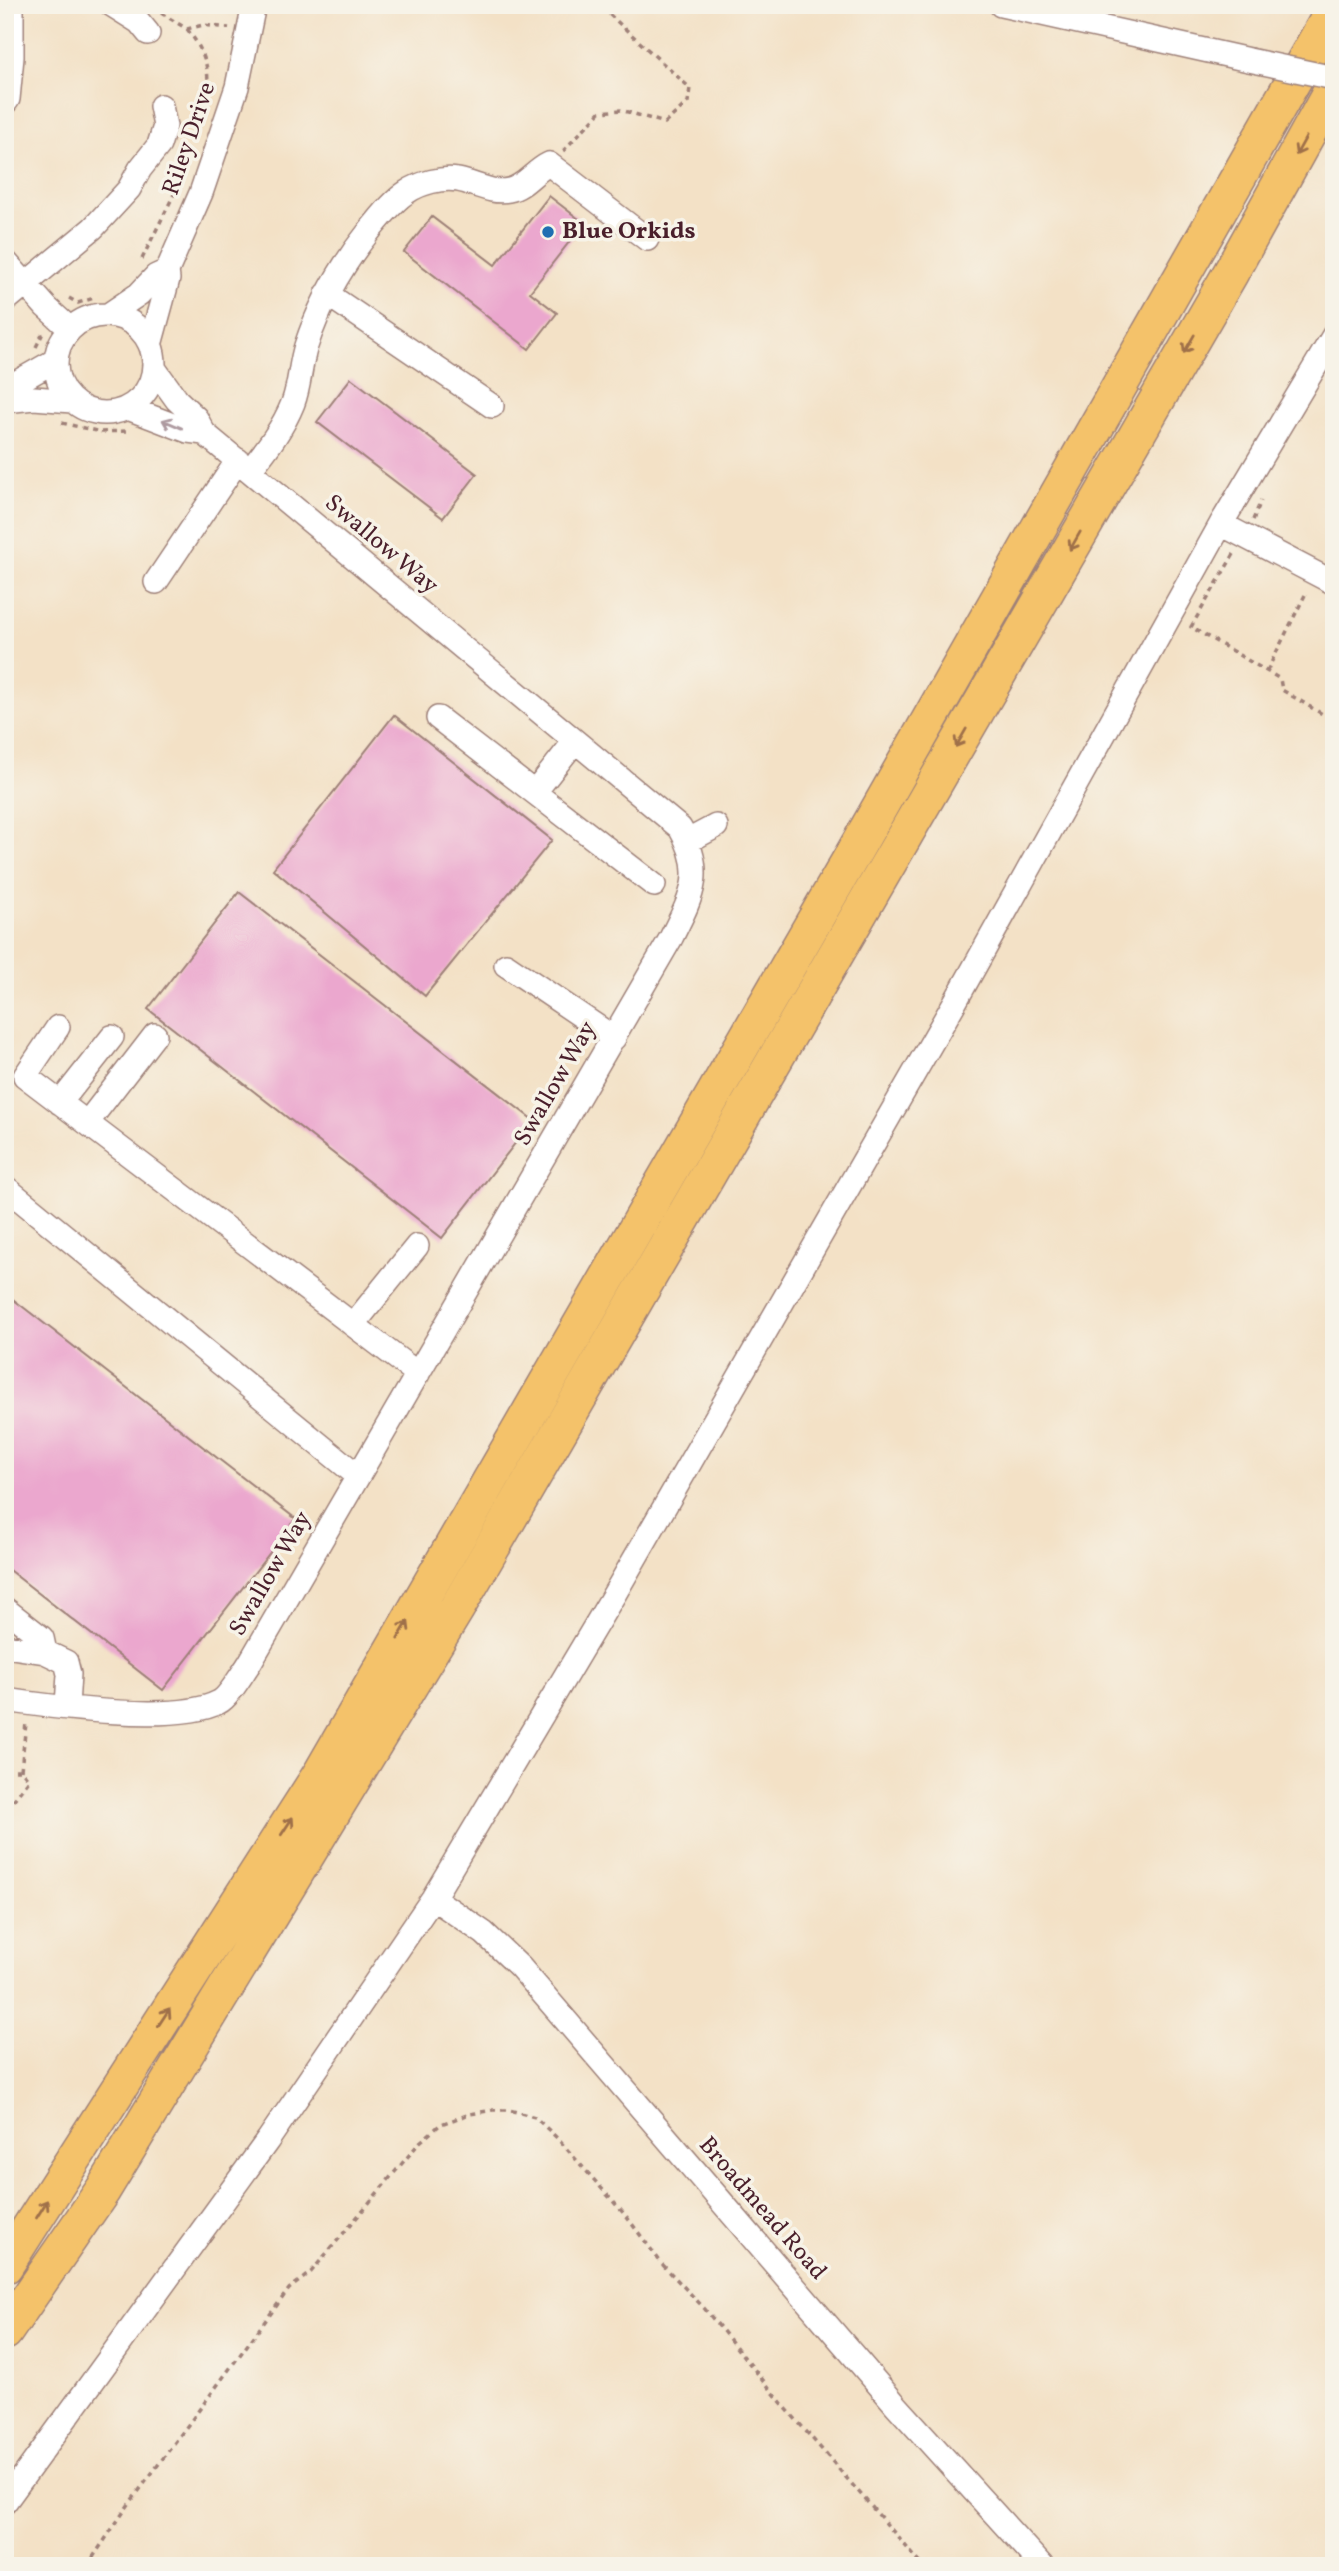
<svg xmlns="http://www.w3.org/2000/svg" width="1339" height="2571" font-family="Vollkorn,serif">
<style>
.building{fill:#eba7ce}
.lines{fill:none;stroke-linecap:round;stroke-linejoin:round}
.minor-casing{stroke:#9e8078;stroke-width:26}
.highway-casing{stroke:#9e8078;stroke-width:38}
.path{stroke:#9e8078;stroke-width:3.5;stroke-dasharray:5 5;stroke-linecap:butt}
.minor{stroke:#fff;stroke-width:23}
.highway{stroke:#f4c26a;stroke-width:35}
.minor-bridge-casing{stroke:#9e8078;stroke-width:26;stroke-linecap:butt}
.minor-bridge{stroke:#fff;stroke-width:23}
.oneway{stroke:#9f704a}
.oneway2{stroke:#ae9aa0}
.poi-dot{fill:#1f6fb2;stroke:#f7f3e8;stroke-width:2.5}
.labels{text-anchor:middle;dominant-baseline:central;stroke-width:7;stroke-linejoin:round;paint-order:stroke}
.street-label{font-size:24px;fill:#4a1f2b;stroke:#f7f3e8}
.poi-label{font-size:24px;font-weight:bold;fill:#4a1f2b;stroke:#f7f3e8;text-anchor:start}
</style>
<rect width="100%" height="100%" fill="#f7f3e8"/>
<filter id="ink" filterUnits="userSpaceOnUse"><feTurbulence type="fractalNoise" baseFrequency=".0143" numOctaves="2"/><feDisplacementMap in="SourceGraphic" scale="14" xChannelSelector="R" yChannelSelector="G"/><feConvolveMatrix kernelMatrix="1 2 1 2 8 2 1 2 1" color-interpolation-filters="sRGB"/></filter>
<filter id="wash" filterUnits="userSpaceOnUse"><feTurbulence type="fractalNoise" baseFrequency=".00686" numOctaves="4" result="noise"/><feDisplacementMap in="SourceGraphic" scale="28" xChannelSelector="R" yChannelSelector="G"/><feGaussianBlur stdDeviation="1.57" result="paint"/><feColorMatrix in="noise" values="0 0 0 0 0 0 0 0 0 0 0 0 0 0 0 0 0 1.4 0 .05"/><feComposite in="paint" operator="in"/></filter>
<g filter="url(#wash)">
<rect width="100%" height="100%" fill="#f3e1c6"/>
<g id="blocks">
<!-- building -->
<path class="building" d="M549 196 584 223 530 292 557 313 529 349 404 252 432 217 495 265Z
M351 378 477 474 443 518 317 422Z
M394 715 552 840 425 996 273 869Z
M239 892 533 1120 442 1238 148 1009Z
M5 1293 296 1519 163 1690 5 1567Z"/>
</g>
</g>
<g filter="url(#ink)">
<use href="#blocks" fill-opacity="0" stroke="#9e8078" stroke-width="2"/>
<g class="lines">
<defs>
<path id="minor" d="M112 5 139 22 148 33
M1001 5 1249 60
M5 103 8 99 12 57V5
M5 261 46 307 70 329
M167 271 201 193 237 87 254 5
M327 294 492 406
M5 301 93 228 129 189 140 169 159 145 165 126 161 106
M108 315 139 294 156 276 167 271 168 279 150 345
M56 364a49 49 0 1 1 98 0a49 49 0 1 1-98 0Z
M5 389 56 360
M5 401 34 398 72 401
M128 408 188 431 204 433 196 418 177 400 154 368
M250 470C267 449 283 428 293 403 300 385 300 364 306 346 320 303 342 265 370 230 381 217 393 201 407 192 420 183 442 177 458 180 475 183 491 194 509 190 525 187 534 171 549 164L647 239
M1221 524 1334 583
M156 582 238 460
M438 718 654 885
M535 792 575 741
M688 841 716 826
M506 965 614 1038
M58 1027 25 1076 418 1374
M60 1103 112 1037
M87 1123 155 1035
M5 1187 358 1476
M353 1325 417 1246
M5 1609 42 1638 45 1652
M5 1646 45 1652 66 1662 69 1674 67 1706
M5 1700C54 1707 177 1724 219 1702 228 1698 242 1674 249 1664L671 938C692 896 706 872 680 828L204 433
M433 1898 484 1933 520 1967 896 2405 1042 2566
M5 2502 268 2140 433 1898 615 1593 955 1002 1221 524 1334 335"/>
<path id="highway" d="M5 2266 321 1773 853 854 1334 9
M5 2332 103 2190 457 1608 1230 274 1334 86"/>
</defs>
<!-- minor casing -->
<use href="#minor" class="minor-casing"/>
<!-- highway casing -->
<use href="#highway" class="highway-casing"/>
<!-- path -->
<path class="path" d="M161 13 187 29 203 25 229 28
M187 29C212 61 211 80 202 118
M563 151 600 112 621 110 665 123 688 102 690 88 599 5
M142 259 182 178
M69 298 78 303 94 298
M36 347 42 335 41 332
M62 423 101 432 127 431
M1253 520 1261 501
M1234 554 1191 627 1280 679 1282 690 1334 721
M1267 671 1307 591
M5 1770H21L29 1780 5 1811
M21 1770 26 1723
M87 2566 129 2504 289 2289 311 2272 420 2142 441 2124 470 2114 493 2110H509L535 2117 557 2138 626 2216 662 2264 704 2308 785 2407 923 2566"/>
<!-- minor -->
<use href="#minor" class="minor"/>
<!-- highway -->
<use href="#highway" class="highway"/>
<defs>
<path id="minor-bridge" d="M1249 60 1334 78"/>
</defs>
<!-- minor-bridge casing -->
<use href="#minor-bridge" class="minor-bridge-casing"/>
<!-- minor-bridge -->
<use href="#minor-bridge" class="minor-bridge"/>
</g>
<!-- one-way arrows -->
<defs><path id="oneway-shaft" d="M-6 0H5M1.5-3L5.5 0L1.5 3" fill="none" stroke-width="1.6" stroke-linecap="round" stroke-linejoin="round" transform="scale(1.75)"/></defs>
<g class="oneway">
<use href="#oneway-shaft" transform="translate(1301 146) rotate(119)"/>
<use href="#oneway-shaft" transform="translate(1189 344) rotate(120)"/>
<use href="#oneway-shaft" transform="translate(1075 541) rotate(120)"/>
<use href="#oneway-shaft" transform="translate(961 738) rotate(120)"/>
<use href="#oneway-shaft" transform="translate(403 1630) rotate(-60)"/>
<use href="#oneway-shaft" transform="translate(287 1826) rotate(-57)"/>
<use href="#oneway-shaft" transform="translate(164 2017) rotate(-57)"/>
<use href="#oneway-shaft" transform="translate(42 2209) rotate(-58)"/>
</g>
<use class="oneway2" href="#oneway-shaft" transform="translate(172 424) rotate(-157)"/>
</g>
<!-- markers -->
<circle class="poi-dot" cx="548" cy="232" r="7"/>
<g class="labels">
<!-- street labels -->
<g class="street-label">
<text transform="translate(190 139) rotate(-71)">Riley Drive</text>
<text transform="translate(381 545) rotate(40)">Swallow Way</text>
<text transform="translate(556 1084) rotate(-60)">Swallow Way</text>
<text transform="translate(271 1574) rotate(-60)">Swallow Way</text>
<text transform="translate(762 2209) rotate(49)">Broadmead Road</text>
</g>
<!-- poi labels -->
<g class="poi-label">
<text x="562" y="232">Blue Orkids</text>
</g>
</g>
<!-- margin -->
<rect width="1339" height="2571" fill="none" stroke="#f7f3e8" stroke-width="28"/>
</svg>
